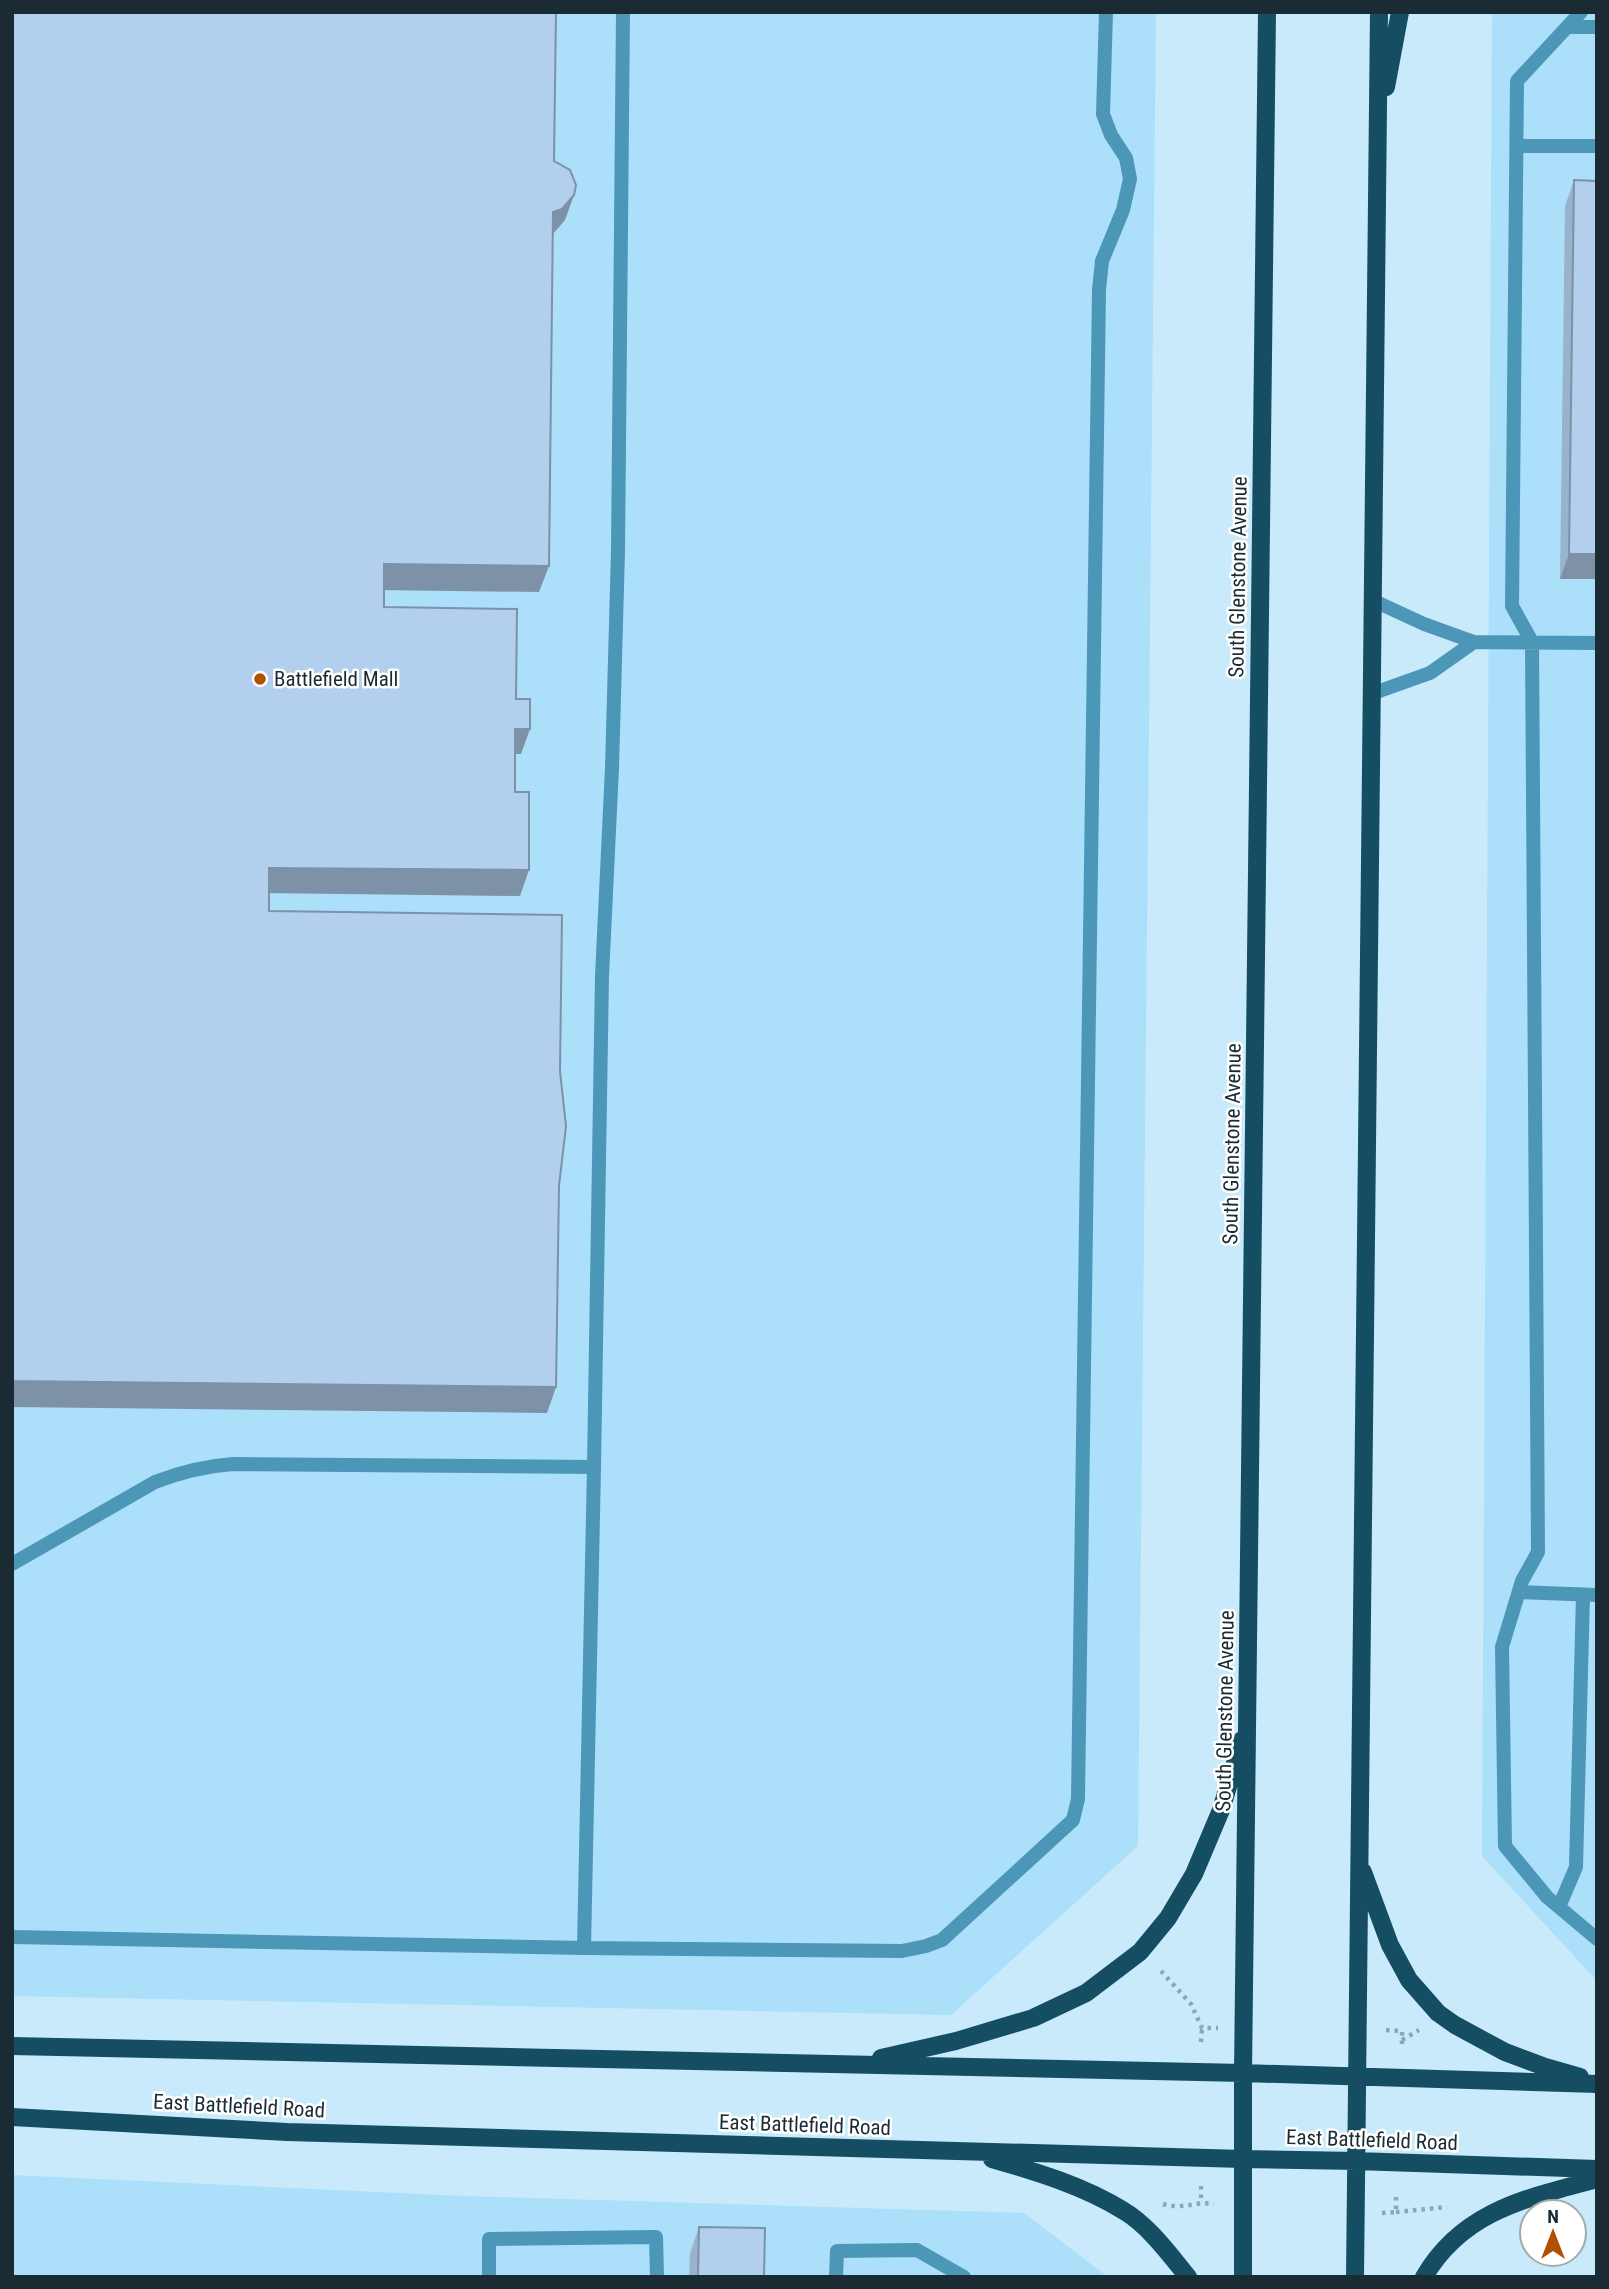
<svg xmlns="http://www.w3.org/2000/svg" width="1609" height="2289" font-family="'Roboto Condensed',sans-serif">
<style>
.built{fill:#acdff9}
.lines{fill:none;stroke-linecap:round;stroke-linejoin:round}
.path{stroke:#8ba7b5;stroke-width:4.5;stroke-dasharray:3.5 5;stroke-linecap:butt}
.service{stroke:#4c96b8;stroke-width:14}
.minor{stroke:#4c96b8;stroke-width:14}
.primary{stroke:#154d63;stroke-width:18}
.wall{fill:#99b2cd}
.shaded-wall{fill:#7d91a7}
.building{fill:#b2cfee;stroke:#7d91a7;stroke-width:2}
.poi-dot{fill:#b05101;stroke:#fff;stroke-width:2.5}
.labels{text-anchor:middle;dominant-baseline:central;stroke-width:5;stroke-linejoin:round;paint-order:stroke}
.street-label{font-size:21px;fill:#1a2b33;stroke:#fff}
.poi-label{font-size:21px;fill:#1a2b33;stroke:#fff;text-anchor:start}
</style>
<rect width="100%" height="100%" fill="#c8eafb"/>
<!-- built -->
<path class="built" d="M12 12H1156L1138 1846 951 2015 12 1996Z
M1492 12H1597V1981L1482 1856Z
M12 2175 464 2196 1024 2213 1108 2277H12Z"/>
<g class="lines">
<!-- path -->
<path class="path" d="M1161 1971 1191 2004 1202 2028H1218
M1386 2030 1402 2031V2049
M1402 2040 1419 2030
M1201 2042 1202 2028
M1201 2186V2202
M1163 2204C1183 2210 1194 2201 1214 2204
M1396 2212 1447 2207
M1382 2213 1396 2212V2192"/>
<!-- service -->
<path class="service" d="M1581 12 1517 81 1512 606 1532 642 1538 1552 1522 1581 1502 1647 1505 1846 1547 1897 1597 1939
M1569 27H1597
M1517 146H1597
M1372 600 1424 624 1474 642 1597 643
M1371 694 1430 673 1474 642
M1519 1592 1597 1595
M1559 1907 1576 1867 1583 1595
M12 1937 584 1948 902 1951 926 1946 942 1940 1073 1820 1078 1799C1086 1296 1094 793 1099 290L1102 261 1123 210 1130 179 1126 158 1111 135 1103 114 1106 12
M584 1948 594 1467
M489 2277V2239L656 2237 657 2277
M836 2277 837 2251 917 2250 964 2277"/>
<!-- minor -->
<path class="minor" d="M12 1564 155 1482C181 1472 205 1466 233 1464L594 1467 602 976 612 768 618 551 623 12"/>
<!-- primary -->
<path class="primary" d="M1386 87 1400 12
M1363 1872 1390 1945 1409 1980 1438 2013 1455 2025 1505 2052 1545 2067 1580 2077
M12 2046 1243 2073 1597 2084
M881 2058 956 2041 1033 2018 1086 1993 1140 1952 1168 1918 1194 1874 1221 1810 1242 1740
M12 2117 287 2132 1243 2159 1356 2161 1597 2169
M992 2159C1037 2172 1084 2186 1124 2211 1148 2225 1170 2255 1188 2277
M1243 2277V2073L1267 12
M1355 2277 1379 12
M1424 2277C1463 2210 1528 2198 1597 2179"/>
</g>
<!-- wall -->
<path class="wall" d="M1574 180 1597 579H1560L1565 206Z
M699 2227 764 2277H689L690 2253Z"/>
<!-- shaded-wall -->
<path class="shaded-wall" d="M574 195 565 220 553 234V212Z
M1569 554H1597V579H1560Z
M384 564 549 566 539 592 375 590Z
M515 729H530L521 754H506Z
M269 868 529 870 520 896 260 893Z
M12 1381 556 1387 547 1413 12 1407Z"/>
<!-- building -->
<path class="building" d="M12 12H556L554 161 570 170 576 185 574 195 562 209 553 212 549 566 384 564V607L517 609 516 699H530V729H515V792H529V870L269 868V911L562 915 560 1071 566 1126 559 1186 556 1387 12 1381Z
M1574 180 1597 181V554H1569Z
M699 2227 765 2228 764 2277H698Z"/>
<!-- markers -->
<circle class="poi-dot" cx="260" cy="679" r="7"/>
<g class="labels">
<!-- street labels -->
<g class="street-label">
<text transform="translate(1238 577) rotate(-89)">South Glenstone Avenue</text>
<text transform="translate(1232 1144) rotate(-89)">South Glenstone Avenue</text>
<text transform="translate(1225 1711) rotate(-89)">South Glenstone Avenue</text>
<text transform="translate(239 2106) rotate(3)">East Battlefield Road</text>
<text transform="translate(805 2125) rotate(2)">East Battlefield Road</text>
<text transform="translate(1372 2140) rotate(2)">East Battlefield Road</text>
</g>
<!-- poi labels -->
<g class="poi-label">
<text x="274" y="679">Battlefield Mall</text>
</g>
</g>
<!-- border -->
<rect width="1609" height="2289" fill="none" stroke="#1a2b33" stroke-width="28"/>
<!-- north arrow -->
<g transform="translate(1553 2233)"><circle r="33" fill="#ffffff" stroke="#a3aaad" stroke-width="2"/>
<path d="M0-5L12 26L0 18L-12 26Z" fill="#b05101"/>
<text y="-10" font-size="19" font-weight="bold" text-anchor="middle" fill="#1a2b33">N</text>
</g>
</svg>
